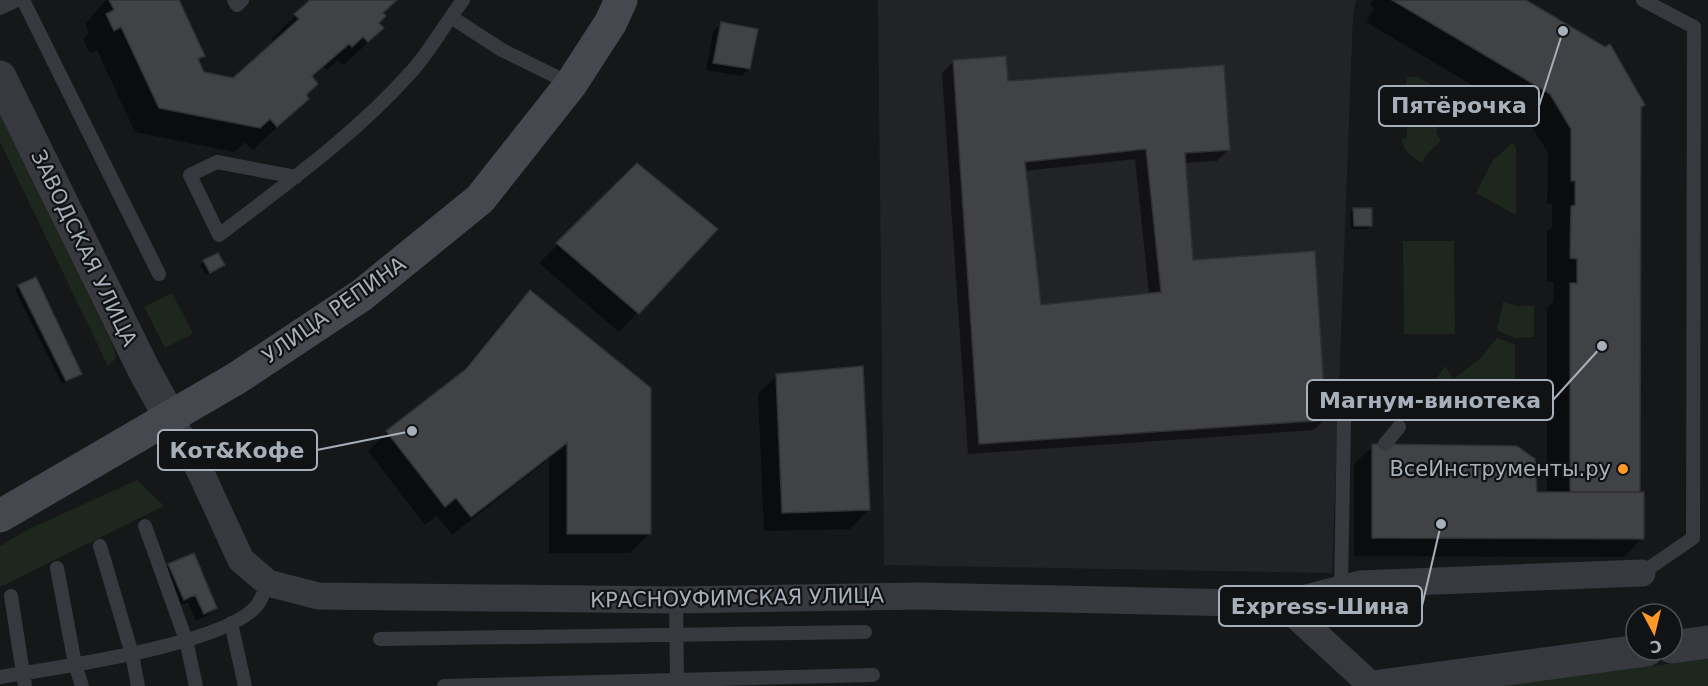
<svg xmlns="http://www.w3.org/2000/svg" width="1708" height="686" font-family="'DejaVu Sans',sans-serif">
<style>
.built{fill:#222326}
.green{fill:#1e271e}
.shadow{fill:#0007;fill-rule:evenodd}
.building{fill:#404246;stroke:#303135;stroke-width:1.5;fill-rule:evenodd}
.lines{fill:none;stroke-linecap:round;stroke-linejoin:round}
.service{stroke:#37393e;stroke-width:14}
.minor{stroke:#37393e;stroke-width:27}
.tertiary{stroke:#37393e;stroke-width:33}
.secondary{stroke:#45484e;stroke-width:33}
.poi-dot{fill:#ff9828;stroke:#111214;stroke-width:2}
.labels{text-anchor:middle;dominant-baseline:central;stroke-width:4.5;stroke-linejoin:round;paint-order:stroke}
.street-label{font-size:21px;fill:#a7b0ba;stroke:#111214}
.poi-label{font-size:21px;fill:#a7b0ba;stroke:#111214;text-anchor:end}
.leader{fill:none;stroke:#a7b0ba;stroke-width:2}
.callout-dot{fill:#a7b0ba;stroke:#111214;stroke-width:2}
.callout{fill:#111214;stroke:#a7b0ba;stroke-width:2}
.callout-label{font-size:22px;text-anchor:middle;font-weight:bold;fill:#a7b0ba}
</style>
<rect width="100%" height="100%" fill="#161719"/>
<!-- built -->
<path class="built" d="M878 0H1356L1353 15 1332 573 884 565Z"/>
<!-- green -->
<path class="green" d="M1406 77H1418L1446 92 1444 105 1447 123 1438 127 1436 133 1441 141 1427 154 1422 163C1411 156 1403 152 1402 139L1407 138Z
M0 111 113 346 116 358 108 366 0 142Z
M1513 143 1516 149V215L1476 193 1493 160Z
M1403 241H1454L1455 334H1404Z
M172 293 193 334 165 348 144 307Z
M1503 302 1517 306H1534V337L1515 338 1497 330Z
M1497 338 1515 344V383L1502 398H1423L1445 366 1453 379 1479 360Z
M137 480 164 506 0 587V546L27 530Z
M1708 659V686H1490Z"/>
<!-- shadow -->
<path class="shadow" d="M106 0H177L203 56 197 61 203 73 234 79 274 43 271 39 312 0H394L381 13 377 23 382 28 358 52 343 65 338 60 327 70 324 67 311 78 304 96 307 99 253 150 245 142 234 152 135 132 97 50 90 53 83 39 89 33 85 24Z
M1373 0H1524L1640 108 1639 494 1642 538 1624 557 1354 556V464L1373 446 1535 493H1547V308L1553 302 1554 282H1547V231L1552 227V204H1547L1548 153 1526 117 1366 22 1374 8 1370 5Z
M721 24 749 69 741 76 706 70 713 32Z
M953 62 1006 82 1228 150 1217 161 1184 163 1191 261 1325 419 1314 430 968 454 942 73ZM1135 159 1149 294 1040 306 1025 171Z
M637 165 716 229 619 332 539 263Z
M1354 209 1371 225 1367 229H1351L1350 213Z
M204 262 219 268 206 275 200 265Z
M19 286 81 373 77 377 62 384 15 290Z
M530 292 649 534 630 553H549V459L452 535 437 516 425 525 368 451 387 433 457 378 511 311Z
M777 375 868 510 850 529 764 531 758 394Z
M169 565 216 608 208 615 196 621 188 602 176 607 161 572Z"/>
<!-- building -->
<path class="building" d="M109 0H179L205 56 198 59 204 72 233 78 299 19 294 14 310 0H397L383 13 386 16 379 23 384 28 368 42 363 37 352 47 349 44 312 76 318 84 306 95 309 99 277 127 270 119 260 128 159 108 121 27 114 31 106 14 114 10Z
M1392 0H1526L1605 47 1610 44 1645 105 1641 107 1640 492H1570V283H1577V259L1570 258 1571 206 1575 205V181H1571V129L1550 94Z
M721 22 758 29 750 69 713 63Z
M1006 56 1008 81 1224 65 1230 150 1185 153 1193 260 1315 251 1326 420 979 444 953 60ZM1146 149 1161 292 1041 305 1025 162Z
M637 163 718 229 639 314 556 243Z
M1353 208H1372V226H1354Z
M218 253 225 265 210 273 203 260Z
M36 277 82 374 66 381 18 285Z
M530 290 651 388V534H567V443L471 517 456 498 445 507 386 431 466 369Z
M863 366 870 510 782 513 776 374Z
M1372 444 1517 446 1535 459 1537 492H1644V539L1372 538Z
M194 553 217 608 204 614 195 595 184 600 168 564Z"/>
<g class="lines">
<!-- service -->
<path class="service" d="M23 0 159 274
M234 0 237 5 242 0
M0 8 17 0
M451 17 463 0
M296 177 217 162 190 175 219 235C286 184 355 135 411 72 426 56 438 35 451 17L502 50 571 84
M1385 444 1399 427
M145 526 186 640 196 686
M100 546 132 654 138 686
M57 568 75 664 82 686
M1642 573 1693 538 1694 27 1643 0
M1341 587 1344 421
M11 596 25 686
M676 600 677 679
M231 623 245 686
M380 639 865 632
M0 677C52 668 229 645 258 604 262 598 265 590 268 583
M444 686 873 675"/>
<!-- minor -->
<path class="minor" d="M170 417 200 471 241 560 268 583 318 596 676 600 921 596 1283 604 1372 686
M1283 604 1360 584 1642 573"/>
<!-- tertiary -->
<path class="tertiary" d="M0 77 144 370 170 417
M1672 647 1708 642
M1380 686 1647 650"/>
<!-- secondary -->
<path class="secondary" d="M0 516 237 378 362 295 480 199 571 84 611 22 621 0"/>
</g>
<!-- markers -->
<circle class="poi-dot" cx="1623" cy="469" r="6"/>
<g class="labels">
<!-- street labels -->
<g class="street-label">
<text transform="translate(84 248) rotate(64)">ЗАВОДСКАЯ УЛИЦА</text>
<text transform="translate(334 310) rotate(-35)">УЛИЦА РЕПИНА</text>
<text transform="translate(737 598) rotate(-1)">КРАСНОУФИМСКАЯ УЛИЦА</text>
</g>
<!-- poi labels -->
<g class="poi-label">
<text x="1611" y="469">ВсеИнструменты.ру</text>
</g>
</g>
<!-- callouts -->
<path class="leader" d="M1563 31L1539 106M1602 346L1553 400M412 431L317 450M1441 524L1422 606"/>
<g class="callout-dot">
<circle cx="1563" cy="31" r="6"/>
<circle cx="1602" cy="346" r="6"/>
<circle cx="412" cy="431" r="6"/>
<circle cx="1441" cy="524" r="6"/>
</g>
<g class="callout">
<rect x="1379" y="86" width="160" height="40" rx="6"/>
<rect x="1307" y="380" width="246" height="40" rx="6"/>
<rect x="158" y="430" width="159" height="40" rx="6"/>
<rect x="1219" y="586" width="203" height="40" rx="6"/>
</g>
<g class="callout-label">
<text x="1459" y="113">Пятёрочка</text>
<text x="1430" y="408">Магнум-винотека</text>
<text x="237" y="458">Кот&amp;Кофе</text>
<text x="1320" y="614">Express-Шина</text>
</g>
<!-- north arrow -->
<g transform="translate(1654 632) rotate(173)"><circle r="28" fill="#111214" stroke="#4d5156" stroke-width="1.5"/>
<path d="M0-4.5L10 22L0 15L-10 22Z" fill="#ff9828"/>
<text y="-9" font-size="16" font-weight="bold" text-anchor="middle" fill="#a7b0ba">С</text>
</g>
</svg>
